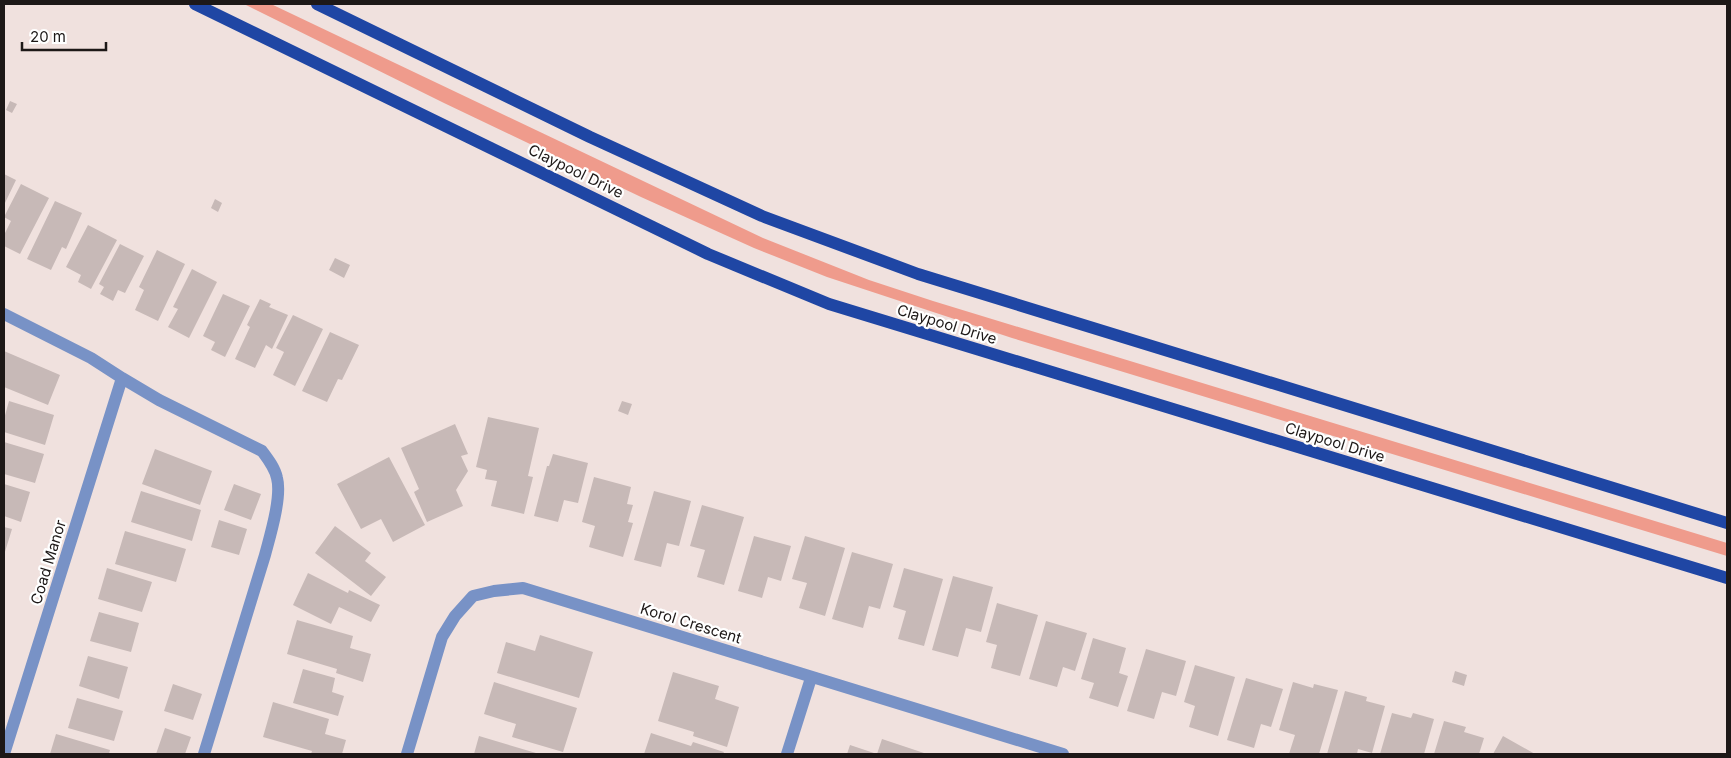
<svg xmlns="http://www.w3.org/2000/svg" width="1731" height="758" font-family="Inter,sans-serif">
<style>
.green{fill:#ef9b8c}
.building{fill:#c7b9b7}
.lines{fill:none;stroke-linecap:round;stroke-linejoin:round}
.minor{stroke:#7892c6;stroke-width:12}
.major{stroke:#1f46a4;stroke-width:12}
.labels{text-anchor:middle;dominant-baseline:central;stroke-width:4.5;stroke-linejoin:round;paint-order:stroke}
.street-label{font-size:15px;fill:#1d1817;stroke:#fff}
</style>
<rect width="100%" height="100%" fill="#f0e1de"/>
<!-- green -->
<path class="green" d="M244 4H271L763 238 869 280 933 301 1727 543V556L1012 338 827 277 754 248 641 197 444 103Z"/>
<!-- building -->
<path class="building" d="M10 101 17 104 12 113 6 110Z
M4 174 16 180 4 205Z
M21 184 49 198 20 254 4 246V235L11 221 4 217Z
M215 199 222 203 218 212 211 208Z
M55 201 82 213 66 249 62 247 51 270 27 259Z
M88 225 117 240 91 289 78 282 81 275 66 267Z
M120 244 144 256 125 293 118 290 113 301 100 294 104 287 99 284Z
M157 250 185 264 158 321 135 310 144 290 139 287Z
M335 258 350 265 344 278 329 270Z
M192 269 217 282 189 338 168 327 178 309 173 307Z
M223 294 250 306 225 357 211 350 215 342 203 336Z
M260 299 271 304 269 307 288 315 272 349 266 345 255 368 235 359 250 327 247 325Z
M293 315 323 329 295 386 273 375 284 352 276 348Z
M330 332 359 345 342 380 338 379 327 402 302 391Z
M4 351 60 375 48 405 4 387Z
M9 401 54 415 45 445 4 432V419Z
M622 401 632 404 628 415 618 411Z
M488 417 539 428 528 476 533 477 524 514 491 506 497 481 485 479 487 470 476 467Z
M455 424 468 454 461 456 468 471 456 490 463 506 427 522 414 492 419 489 401 448Z
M4 442 44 454 35 483 4 474Z
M155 449 212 471 200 505 142 484Z
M553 454 588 463 578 503 564 500 558 522 534 516 547 466H549Z
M389 457 425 525 393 542 381 519 361 529 337 484Z
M594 477 631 487 627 504 633 505 628 522 633 523 623 557 589 547 595 526 582 522Z
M4 484 30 492 21 522 4 516Z
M234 484 261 494 251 520 224 510Z
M141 491 201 510 192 541 131 522Z
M654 491 691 501 679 546 667 543 661 567 634 560Z
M702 505 744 517 724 585 697 577 705 550 690 546Z
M219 520 247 529 239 555 211 547Z
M335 526 371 553 365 561 386 577 371 596 315 553Z
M4 527 12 529 4 555Z
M125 531 186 549 176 582 115 564Z
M754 536 791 546 781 581 768 577 762 598 738 591Z
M805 536 845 548 825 616 799 608 807 583 792 579Z
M852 552 893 564 880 609 869 606 863 628 832 619Z
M107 568 152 582 142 612 98 599Z
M904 568 943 579 924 646 898 639 906 611 893 607Z
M308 573 348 593 349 590 380 605 371 622 339 607 331 624 293 605Z
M953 576 993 587 981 632 966 628 958 657 932 650Z
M997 603 1038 615 1020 676 991 668 997 645 986 642Z
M99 612 139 623 131 652 90 641Z
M297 620 353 636 350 648 371 654 363 682 336 673 337 669 287 654Z
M1046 621 1087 633 1075 671 1063 667 1057 687 1029 679Z
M540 635 593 652 579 698 497 673 506 642 535 651Z
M1093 638 1126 648 1119 673 1128 676 1118 707 1089 698 1094 683 1081 679Z
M1146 649 1186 661 1176 696 1162 692 1154 719 1127 711Z
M88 656 128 667 119 699 79 686Z
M1195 665 1235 677 1218 736 1189 727 1195 706 1184 702Z
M303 669 335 678 332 692 344 696 338 716 293 703Z
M1455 671 1467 675 1464 686 1452 682Z
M673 672 719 686 715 699 739 707 727 747 693 736 694 732 658 721Z
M1246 678 1283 689 1271 727 1261 724 1254 748 1227 740Z
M494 682 577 708 563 752 512 737 516 724 484 714Z
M1293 682 1313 688 1314 684 1338 690 1319 754H1289L1295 735 1279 730Z
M173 684 202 694 193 720 164 711Z
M1345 691 1367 697 1366 701 1385 706 1372 753 1358 749 1357 754H1327Z
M77 698 123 711 114 741 68 728Z
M273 702 329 719 325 734 346 740 342 754H311L312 751 263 737Z
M1392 713 1411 718 1413 713 1434 719 1424 754H1380Z
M1444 721 1466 727 1464 732 1484 738 1479 754H1434Z
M165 728 191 737 185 754H156Z
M651 733 691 746 693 742 724 752 723 754H644Z
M56 734 110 750 109 754H50Z
M479 736 536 753 535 754H474Z
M1503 736 1535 754H1493Z
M882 739 927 754H847L850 745 877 754Z"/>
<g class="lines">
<!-- minor -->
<path class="minor" d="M4 314 91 358 122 378 4 754
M122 378 159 400 262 451C268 459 275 468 277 478 282 497 270 536 265 555L204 754
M407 754 442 637 455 616 473 596 494 591 523 588 1063 754
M787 754 811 678"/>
<!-- major -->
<path class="major" d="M195 4 708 254 829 304 1727 578
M317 4 590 137 762 216 918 274 1727 523"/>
</g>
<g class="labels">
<!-- street labels -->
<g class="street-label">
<text transform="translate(576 171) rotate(26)">Claypool Drive</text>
<text transform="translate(947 324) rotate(17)">Claypool Drive</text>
<text transform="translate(1335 442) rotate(17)">Claypool Drive</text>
<text transform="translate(48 562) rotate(-73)">Coad Manor</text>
<text transform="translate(691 623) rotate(17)">Korol Crescent</text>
</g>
</g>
<!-- border -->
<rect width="1731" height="758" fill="none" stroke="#1d1817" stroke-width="10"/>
<!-- scale -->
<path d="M22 42v8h84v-8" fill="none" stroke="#1d1817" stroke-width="2.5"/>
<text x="30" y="42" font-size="15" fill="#1d1817" stroke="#ffffff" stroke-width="4" paint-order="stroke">20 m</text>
</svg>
